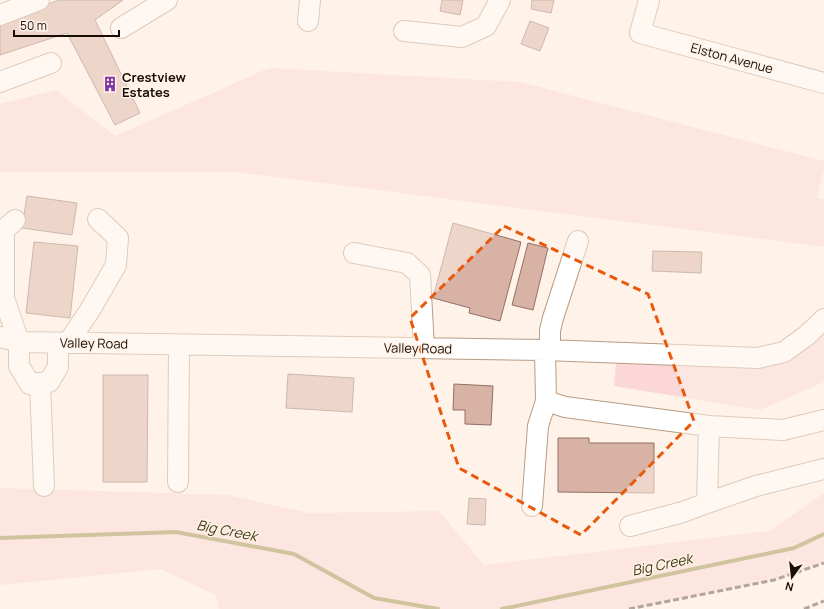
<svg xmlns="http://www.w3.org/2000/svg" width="824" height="609" font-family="Manrope,sans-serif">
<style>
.green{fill:#fcd7d7}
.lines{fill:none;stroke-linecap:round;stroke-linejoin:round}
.stream{stroke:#948c45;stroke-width:4}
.building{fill:#d7b2a5;stroke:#927065}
.minor-casing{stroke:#b89c84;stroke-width:22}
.minor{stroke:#fff;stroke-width:20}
.rail{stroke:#534940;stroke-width:3;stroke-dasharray:6 3;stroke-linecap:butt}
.marked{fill:none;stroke:#e8590c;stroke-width:3;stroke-dasharray:8 5;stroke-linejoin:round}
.labels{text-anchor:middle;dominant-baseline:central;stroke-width:3;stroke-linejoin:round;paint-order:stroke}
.street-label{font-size:13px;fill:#170d05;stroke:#fff2e8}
.poi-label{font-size:13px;font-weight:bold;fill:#170d05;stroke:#fff2e8;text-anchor:start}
.water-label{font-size:14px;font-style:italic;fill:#3e3b11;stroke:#fff2e8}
</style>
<rect width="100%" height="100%" fill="#fff2e8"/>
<!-- green -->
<path class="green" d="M269 68 520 82 824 161V170L817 198 824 200V247L237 172H0V104L56 90 115 136Z
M824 319V382L760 410 614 386 617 353 759 358Z
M0 488 228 495 309 513 439 511 484 565 769 531 824 493V563L774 580 629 609H219L216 595 160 569 0 585Z"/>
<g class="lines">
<!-- stream -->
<path class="stream" d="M0 538 176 532 294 554 374 598 438 609
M502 609 794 548 824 534"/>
</g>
<!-- building -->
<path class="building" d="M59 0H123L95 20 140 113 115 125 67 33 0 55V22Z
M442 0H463L460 15 440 11Z
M532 0H554L551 13 531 9Z
M530 21 549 28 540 51 521 44Z
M27 196 77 203 72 235 22 228Z
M453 223 521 242 500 321 469 313 470 308 433 298Z
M34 242 78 246 70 318 26 313Z
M528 243 548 248 533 310 512 305Z
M653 251 702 252 701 273 652 271Z
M288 374 354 378 352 412 286 408Z
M103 375H148L147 482H103Z
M454 384 493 386 491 425 465 424V410H453Z
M558 438H589V443H654V493L558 492Z
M469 498 486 499 485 525 467 524Z"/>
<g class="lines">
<defs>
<path id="minor" d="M649 0 640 33 824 83
M0 15 39 0
M308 21 310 0
M121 28 167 0
M404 31 462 37 486 26 500 0
M0 82 51 63
M15 220 4 230V298L19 342V366L30 384 49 382 58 367V343
M354 253 407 263 420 275 424 348
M0 337 19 342 545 350 758 358 784 352 806 336 824 319
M68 343 90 310 116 265 118 238 98 219
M550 350V330L553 318 578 241
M40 383 44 486
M546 401 565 407 709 426 783 430 824 420
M178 482 179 345
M707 503 709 426
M532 506 538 426 546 401 545 350
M630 526 683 512 707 503 756 486 824 469"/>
</defs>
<!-- minor casing -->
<use href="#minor" class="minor-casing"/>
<!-- minor -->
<use href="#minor" class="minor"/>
<!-- rail -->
<path class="rail" d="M629 609 774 580 824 563
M804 609 824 601"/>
</g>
<!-- marked area -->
<path d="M0 0H824V609H0ZM504 226 648 294 694 421 581 535 459 468 410 318Z" fill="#fff2e8" fill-opacity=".55" fill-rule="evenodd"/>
<path class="marked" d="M504 226 648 294 694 421 581 535 459 468 410 318Z"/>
<!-- icons -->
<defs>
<symbol id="building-bare" viewBox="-9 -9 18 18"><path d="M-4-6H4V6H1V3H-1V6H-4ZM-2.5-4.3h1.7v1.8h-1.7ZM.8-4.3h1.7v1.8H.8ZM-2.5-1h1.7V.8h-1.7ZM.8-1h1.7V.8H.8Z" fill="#7f35a7" stroke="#fff2e8" stroke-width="2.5" paint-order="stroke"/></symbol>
</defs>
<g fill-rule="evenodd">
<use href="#building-bare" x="99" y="73" width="22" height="22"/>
</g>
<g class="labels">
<!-- street labels -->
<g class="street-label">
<text transform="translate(732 58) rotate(15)">Elston Avenue</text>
<text transform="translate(94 343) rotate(1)">Valley Road</text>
<text transform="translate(418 348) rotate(1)">Valley Road</text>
</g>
<!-- poi labels -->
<g class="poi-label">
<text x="122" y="77">Crestview<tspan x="122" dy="15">Estates</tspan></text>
</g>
<!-- water labels -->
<g class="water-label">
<text transform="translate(227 530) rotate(11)">Big Creek</text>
<text transform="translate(662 564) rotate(-12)">Big Creek</text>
</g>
</g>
<!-- north arrow -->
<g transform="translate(792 577) rotate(195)" stroke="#fff2e8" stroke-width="3" paint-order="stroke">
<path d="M0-3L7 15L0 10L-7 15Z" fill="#170d05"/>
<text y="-6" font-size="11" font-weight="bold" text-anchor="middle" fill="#170d05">N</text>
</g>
<!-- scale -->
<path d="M14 30v6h105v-6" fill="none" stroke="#170d05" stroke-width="2"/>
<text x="20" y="30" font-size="12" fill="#170d05" stroke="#fff2e8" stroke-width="3" paint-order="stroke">50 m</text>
</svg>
